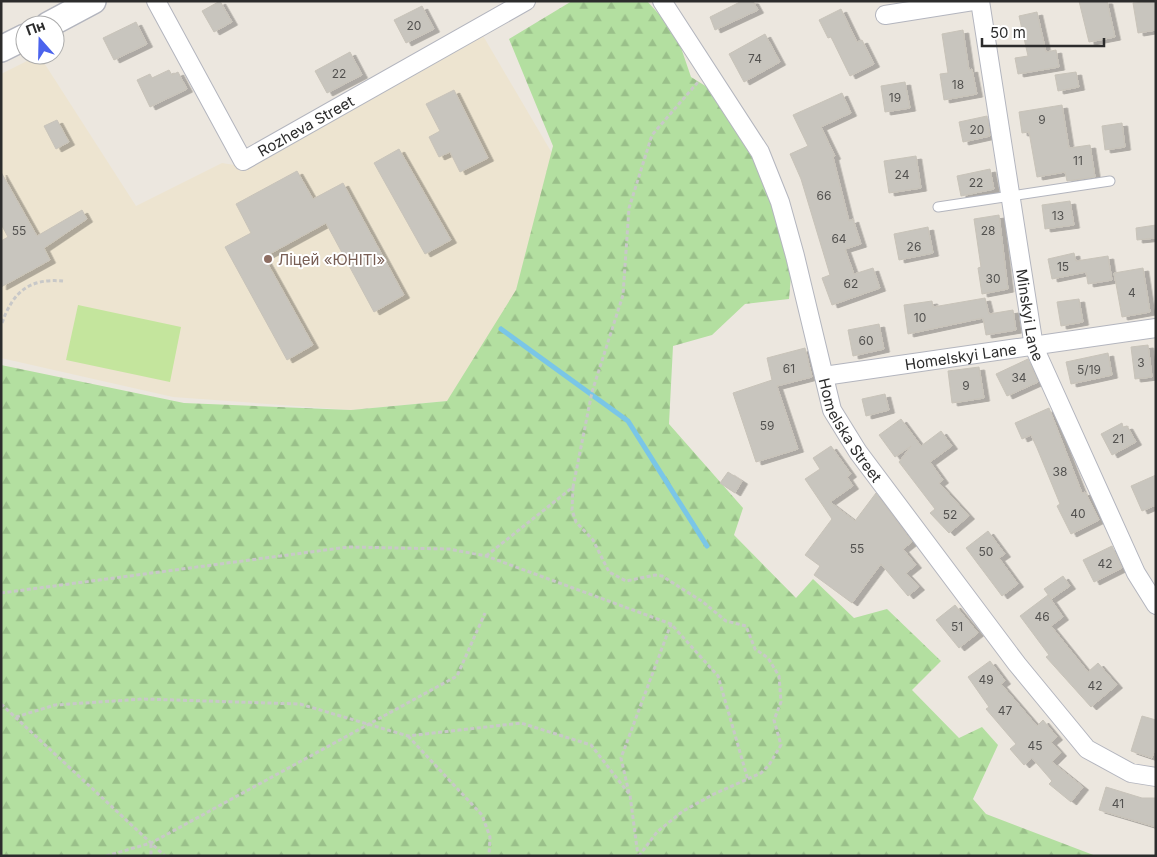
<svg xmlns="http://www.w3.org/2000/svg" width="1157" height="857" font-family="Inter,sans-serif">
<style>
.education{fill:#ede4d0}
.forest{fill:url(#forest-firs)}
.pitch{fill:#c4e59d}
.lines{fill:none;stroke-linecap:round;stroke-linejoin:round}
.stream{stroke:#7ac6e7;stroke-width:5}
.building{fill:#c8c5be;stroke:#c8c3b9;filter:url(#shadow)}
.service-casing{stroke:#b3b5be;stroke-width:11}
.minor-casing{stroke:#b3b5be;stroke-width:20}
.secondary-casing{stroke:#b3b5be;stroke-width:28}
.path{stroke:#c8c8c8;stroke-width:3;stroke-dasharray:4 2.5;stroke-linecap:butt}
.service{stroke:#fff;stroke-width:9}
.minor{stroke:#fff;stroke-width:18}
.secondary{stroke:#fff;stroke-width:25}
.education-dot{fill:#8d6e63;stroke:#fff;stroke-width:2}
.labels{text-anchor:middle;dominant-baseline:central;stroke-width:4;stroke-linejoin:round;paint-order:stroke}
.number-label{font-size:12px;fill:#535250}
.street-label{font-size:15px;fill:#2c2c2c;stroke:#fff}
.education-label{font-size:15px;fill:#785e54;stroke:#fff;text-anchor:start}
</style>
<defs>
<pattern id="forest-firs" width="22" height="20" patternUnits="userSpaceOnUse" patternTransform="scale(1.25)"><rect width="22" height="20" fill="#b3dfa0"/><path d="M5 1l3.5 6h-7zM16 11l3.5 6h-7z" fill="#9ac08a"/></pattern>
<filter id="shadow"><feDropShadow dx="5.5" dy="3" stdDeviation="0" flood-color="#0004"/></filter>
</defs>
<rect width="100%" height="100%" fill="#ece7df"/>
<!-- education -->
<path class="education" d="M482 34 566 177 515 313 447 401 351 410 173 397 1 358V74L39 55 136 206 222 163 240 166Z"/>
<!-- forest -->
<path class="forest" d="M572 1H647L676 33 691 77 720 95 756 155 792 264 789 299 745 304 712 335 673 346 669 424 743 508 734 535 796 598 813 579 854 618 887 609 941 661 912 690 959 738 982 727 998 745 973 799 986 814 1096 856H1V365L184 403 351 410 447 401 516 290 553 146 509 39Z"/>
<!-- pitch -->
<path class="pitch" d="M78 305 181 327 170 382 66 360Z"/>
<g class="lines">
<!-- stream -->
<path class="stream" d="M501 329 628 421 707 546"/>
</g>
<!-- building -->
<path class="building" d="M220 1 232 22 214 32 202 11Z
M742 1H753L758 10 715 30 710 17Z
M1079 1H1107L1115 37 1089 42Z
M1156 1V30L1138 33 1133 3Z
M422 6 434 29 406 43 394 20Z
M841 9 857 42 862 40 874 64 850 76 831 37 828 38 819 20Z
M1037 12 1046 52 1056 50 1059 67 1018 74 1015 58 1028 56 1019 16Z
M136 22 147 44 114 60 103 38Z
M963 30 969 70 972 69 977 94 944 100 940 74 948 73 942 34Z
M765 34 780 62 744 82 729 54Z
M350 52 362 75 327 93 315 71Z
M169 70 172 75 178 72 187 89 150 107 137 80 150 74 152 78Z
M1076 72 1079 87 1058 91 1055 75Z
M905 82 910 108 885 112 881 86Z
M454 90 488 158 460 172 450 152 439 157 429 137 440 131 426 104Z
M842 93 851 113 821 127 835 156 833 157 849 221 853 219 861 244 845 249 854 274 873 268 880 288 832 305 822 278 830 275 801 179 790 154 808 146 793 115Z
M1062 105 1069 148 1090 145 1095 177 1067 181 1065 172 1037 177 1029 132 1022 133 1019 112Z
M987 116 990 136 963 142 959 122Z
M57 120 69 142 56 149 44 126Z
M1122 123 1125 147 1105 150 1102 126Z
M399 149 451 240 425 254 374 163Z
M916 156 921 188 889 193 884 161Z
M990 169 994 189 961 196 957 176Z
M297 171 313 199 343 183 404 295 374 312 326 223 264 257 313 345 287 360 225 247 251 233 236 204Z
M1 172 37 236 82 210 87 219 44 248 50 260 1 287V241L8 237 1 224Z
M1070 201 1074 225 1045 229 1042 205Z
M999 215 1008 289 982 294 978 268 981 267 974 219Z
M1156 225V238L1137 240 1136 228Z
M928 227 933 253 899 260 894 234Z
M1074 253 1076 261 1108 256 1112 280 1088 284 1086 272 1052 279 1048 259Z
M1143 268 1150 312 1122 317 1114 273Z
M985 298 989 314 1013 310 1016 330 986 335 983 318 908 334 904 305 932 301 933 307Z
M1079 299 1083 322 1061 326 1057 302Z
M879 324 884 349 853 356 848 330Z
M1148 345 1152 377 1135 379 1131 347Z
M805 348 812 377 777 386 798 449 756 462 733 393 772 380 767 358Z
M1108 353 1112 375 1071 384 1066 362Z
M1028 359 1038 382 1007 396 996 374Z
M979 367 984 398 952 403 948 371Z
M885 394 889 410 866 416 862 399Z
M1049 408 1082 493 1085 492 1099 520 1071 534 1057 506 1060 504 1037 448 1031 435 1022 439 1015 423Z
M901 419 921 446 941 431 952 446 930 462 943 480 939 483 969 516 949 533 930 513 935 509 899 462 911 446 895 457 879 435Z
M1122 423 1123 427 1127 426 1136 442 1112 455 1101 434Z
M831 446 851 474 847 477 853 486 830 502 855 521 876 493 912 542 903 549 916 565 906 573 919 587 908 596 881 564 852 603 814 575 820 566 805 555 832 519 805 479 820 469 813 458Z
M728 472 742 481 735 493 720 483Z
M1156 475V505L1142 511 1131 486Z
M988 531 1005 554 999 558 1018 584 1002 596 966 548Z
M1112 546 1122 568 1094 582 1083 560Z
M1063 576 1070 586 1051 599 1044 589Z
M1048 595 1063 617 1051 626 1088 672 1098 663 1117 685 1091 707 1046 657 1049 655 1020 616Z
M955 605 978 633 959 648 936 620Z
M990 661 1005 681 1001 684 1037 726 1043 720 1057 737 1051 742 1061 753 1052 762 1083 787 1071 802 1049 784 1052 781 1032 758 1024 765 1010 749 1016 744 986 709 989 707 968 677Z
M1142 716 1156 720V746L1152 758 1131 751Z
M1106 787 1142 798H1156V827L1099 810Z"/>
<g class="lines">
<defs>
<path id="service" d="M938 207 1110 181"/>
<g id="minor">
<path id="s1" d="M156 1 243 161 526 1"/>
<path id="s2" d="M662 1 760 152 780 202 795 256 832 410 858 452 1017 664 1087 749 1131 773 1156 777"/>
<path id="s3" d="M980 1 1034 347 1136 573 1156 605"/>
<path d="M885 15 973 1"/>
<path id="s4" d="M824 376 1156 328"/>
</g>
<path id="secondary" d="M48 25 93 1
M1 49 25 37"/>
</defs>
<!-- service casing -->
<use href="#service" class="service-casing"/>
<!-- minor casing -->
<use href="#minor" class="minor-casing"/>
<!-- secondary casing -->
<use href="#secondary" class="secondary-casing"/>
<!-- path -->
<path class="path" d="M2 323C13 292 29 278 63 281
M573 487 572 510 576 522 593 540 609 572 626 581 655 575 662 576 703 602 726 621 746 626 755 649 768 658 779 676 781 702 774 720 781 745 769 765 761 773 714 794 683 811 657 832 639 856
M486 556 573 487 592 392 623 295 629 208 652 135 698 82
M1 593 348 547 449 549 486 556 671 624 718 676 748 780
M1 704 165 856
M16 717 55 705 143 699 300 704 408 736 521 723 591 745 630 795 638 856
M408 736 482 815 490 837 489 856
M629 793 621 758 671 624
M151 844V856
M106 856 151 843 457 676 485 613"/>
<!-- service -->
<use href="#service" class="service"/>
<!-- minor -->
<use href="#minor" class="minor"/>
<!-- secondary -->
<use href="#secondary" class="secondary"/>
</g>
<!-- markers -->
<circle class="education-dot" cx="268" cy="259" r="5"/>
<g class="labels">
<!-- number labels -->
<g class="number-label">
<text x="414" y="25">20</text>
<text x="755" y="58">74</text>
<text x="339" y="73">22</text>
<text x="958" y="84">18</text>
<text x="895" y="97">19</text>
<text x="1042" y="119">9</text>
<text x="977" y="129">20</text>
<text x="1078" y="160">11</text>
<text x="902" y="174">24</text>
<text x="976" y="182">22</text>
<text x="824" y="195">66</text>
<text x="1058" y="215">13</text>
<text x="19" y="230">55</text>
<text x="988" y="230">28</text>
<text x="839" y="238">64</text>
<text x="914" y="246">26</text>
<text x="1063" y="266">15</text>
<text x="993" y="278">30</text>
<text x="851" y="283">62</text>
<text x="1132" y="292">4</text>
<text x="920" y="317">10</text>
<text x="866" y="340">60</text>
<text x="1141" y="362">3</text>
<text x="789" y="368">61</text>
<text x="1089" y="369">5/19</text>
<text x="1019" y="377">34</text>
<text x="966" y="385">9</text>
<text x="767" y="425">59</text>
<text x="1118" y="438">21</text>
<text x="1060" y="471">38</text>
<text x="1078" y="513">40</text>
<text x="950" y="514">52</text>
<text x="857" y="548">55</text>
<text x="986" y="551">50</text>
<text x="1105" y="563">42</text>
<text x="1042" y="616">46</text>
<text x="957" y="626">51</text>
<text x="986" y="679">49</text>
<text x="1095" y="685">42</text>
<text x="1005" y="710">47</text>
<text x="1035" y="745">45</text>
<text x="1118" y="803">41</text>
</g>
<!-- street labels -->
<g class="street-label">
<text stroke="none"><textPath href="#s1" startOffset="254">Rozheva Street</textPath></text>
<text stroke="none"><textPath href="#s3" startOffset="318">Minskyi Lane</textPath></text>
<text stroke="none"><textPath href="#s4" startOffset="138">Homelskyi Lane</textPath></text>
<text stroke="none"><textPath href="#s2" startOffset="474">Homelska Street</textPath></text>
</g>
<!-- education labels -->
<g class="education-label">
<text x="278" y="259">Ліцей «ЮНІТІ»</text>
</g>
</g>
<!-- border -->
<rect width="1157" height="857" fill="none" stroke="#2c2c2c" stroke-width="5"/>
<!-- north arrow -->
<g transform="translate(40 40) rotate(340)"><circle r="24" fill="#ffffff" stroke="#ababab"/>
<path d="M0-4L9 19L0 12L-9 19Z" fill="#4b63ed"/>
<text y="-8" font-size="14" font-weight="bold" text-anchor="middle" fill="#2c2c2c">Пн</text>
</g>
<!-- scale -->
<path d="M982 38v8h122v-8" fill="none" stroke="#2c2c2c" stroke-width="2.5"/>
<text x="990" y="38" font-size="15" fill="#2c2c2c" stroke="#ffffff" stroke-width="4" paint-order="stroke">50 m</text>
</svg>
